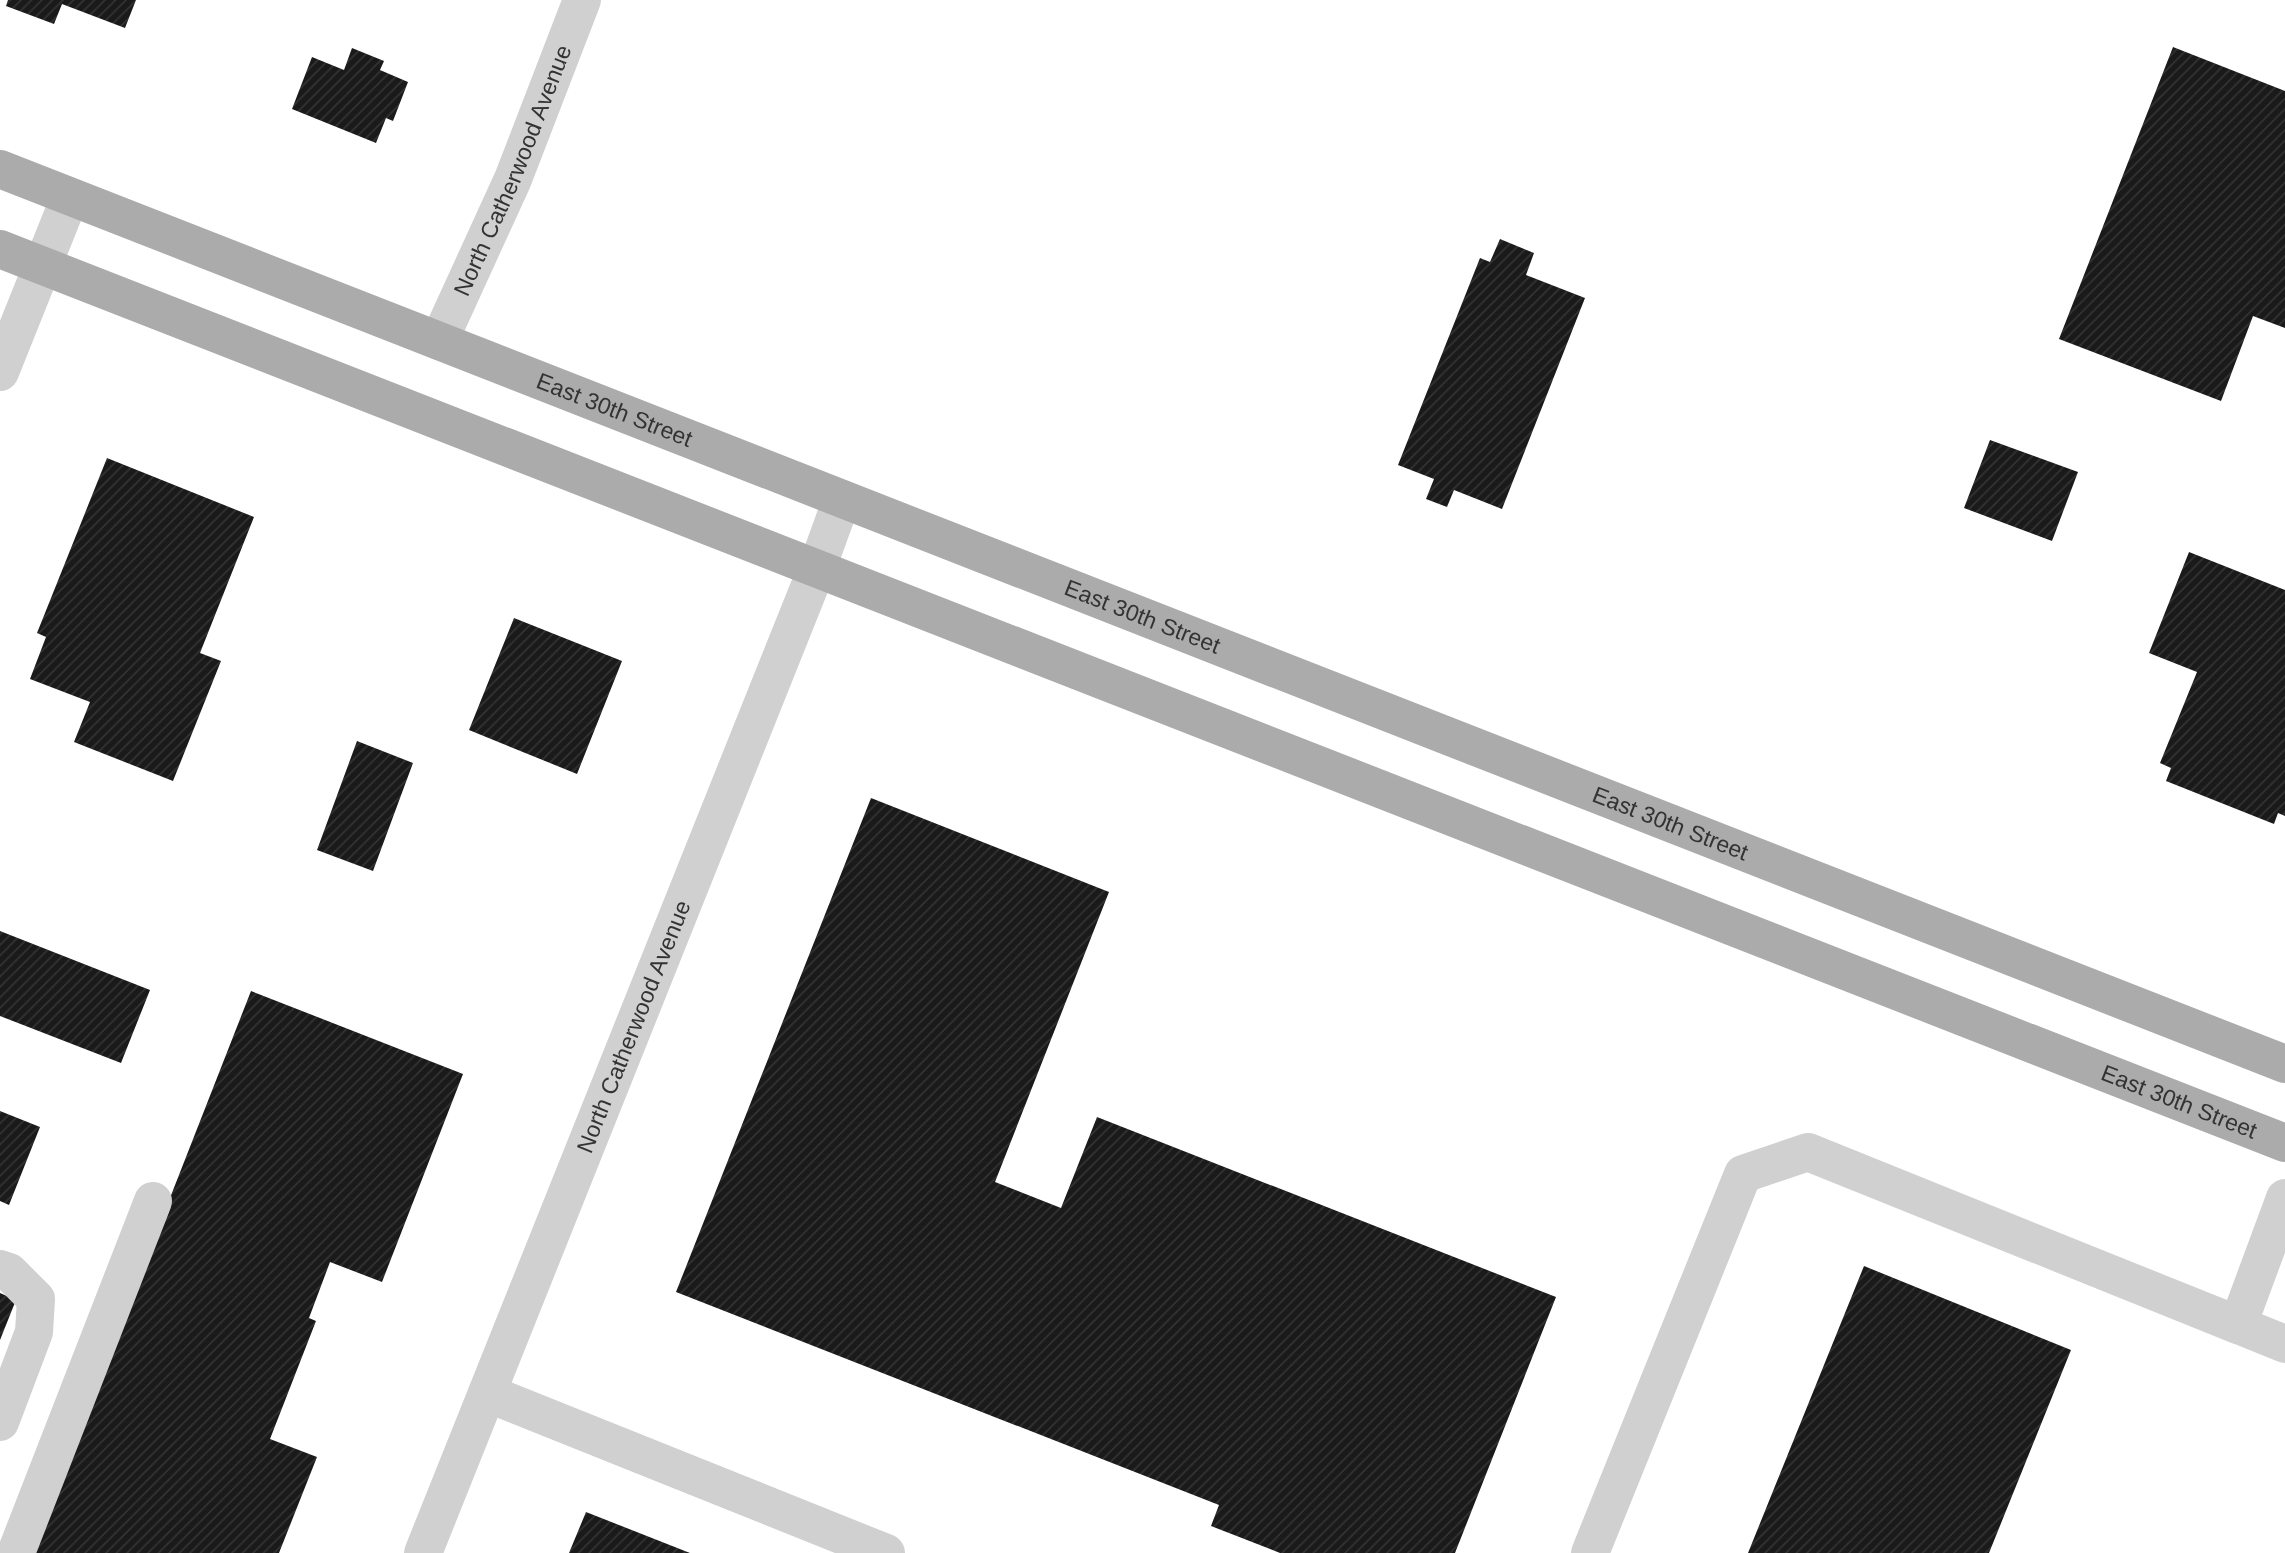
<svg xmlns="http://www.w3.org/2000/svg" width="2285" height="1553" font-family="Arial,sans-serif">
<style>
.building{fill:url(#building-hatch)}
.lines{fill:none;stroke-linecap:round;stroke-linejoin:round}
.minor{stroke:#d0d0d0;stroke-width:38}
.major{stroke:#ababab;stroke-width:38}
.labels{text-anchor:middle;dominant-baseline:central;stroke-width:7;stroke-linejoin:round;paint-order:stroke}
.street-label{font-size:23px;fill:#333;stroke:#fff}
</style>
<defs>
<pattern id="building-hatch" width="6" height="6" patternUnits="userSpaceOnUse" patternTransform="scale(1.75)"><rect width="6" height="6" fill="#1a1a1a"/><path d="M-1 1l2-2M0 6l6-6M5 7l2-2" fill="none" stroke="#333"/></pattern>
</defs>
<rect width="100%" height="100%" fill="#fff"/>
<!-- building -->
<path class="building" d="M8 0H136L125 28 62 4 54 24 6 6Z
M2173 47 2285 91V328L2253 316 2221 401 2059 339Z
M352 48 384 61 380 70 408 82 393 121 386 118 376 143 292 109 312 57 344 70Z
M1500 239 1534 253 1526 275 1585 298 1502 509 1454 490 1447 507 1426 499 1434 479 1398 465 1480 258 1490 262Z
M1990 440 2078 472 2052 541 1964 508Z
M107 458 254 517 200 653 221 661 173 781 74 742 90 702 30 679 46 637 37 633Z
M2189 552 2285 590V816L2278 813 2274 824 2166 781 2171 768 2160 763 2197 672 2149 653Z
M514 618 622 661 577 774 469 730Z
M357 741 413 763 373 871 317 850Z
M871 798 1109 892 995 1182 1061 1208 1097 1117 1556 1297 1455 1553H1280L1211 1526 1219 1505 676 1292Z
M0 931 150 990 121 1063 0 1016Z
M251 991 463 1074 382 1282 330 1262 309 1318 316 1321 270 1439 317 1457 279 1553H31Z
M0 1111 40 1127 9 1205 0 1201Z
M1864 1266 2071 1350 1989 1553H1748Z
M0 1293 16 1300 0 1340Z
M586 1512 690 1553H569Z"/>
<g class="lines">
<!-- minor -->
<g class="minor">
<path id="s1" d="M439 341 513 179 582 0"/>
<path d="M0 372 70 197"/>
<path d="M0 1269 9 1272 36 1299 34 1332 0 1422"/>
<path d="M2238 1325 2285 1344"/>
<path d="M487 1393 886 1553"/>
<path d="M16 1553 153 1201"/>
<path id="s2" d="M423 1553 817 568 842 499"/>
<path d="M1590 1553 1743 1174 1808 1152 2238 1325 2285 1198"/>
</g>
<!-- major -->
<g class="major">
<path id="s3" d="M0 169 2285 1064"/>
<path id="s4" d="M0 249 2285 1143"/>
</g>
</g>
<g class="labels">
<!-- street labels -->
<g class="street-label">
<text stroke="none"><textPath href="#s1" startOffset="186">North Catherwood Avenue</textPath></text>
<text stroke="none"><textPath href="#s3" startOffset="660">East 30th Street</textPath></text>
<text stroke="none"><textPath href="#s3" startOffset="1227">East 30th Street</textPath></text>
<text stroke="none"><textPath href="#s3" startOffset="1794">East 30th Street</textPath></text>
<text stroke="none"><textPath href="#s2" startOffset="567">North Catherwood Avenue</textPath></text>
<text stroke="none"><textPath href="#s4" startOffset="2340">East 30th Street</textPath></text>
</g>
</g>
</svg>
